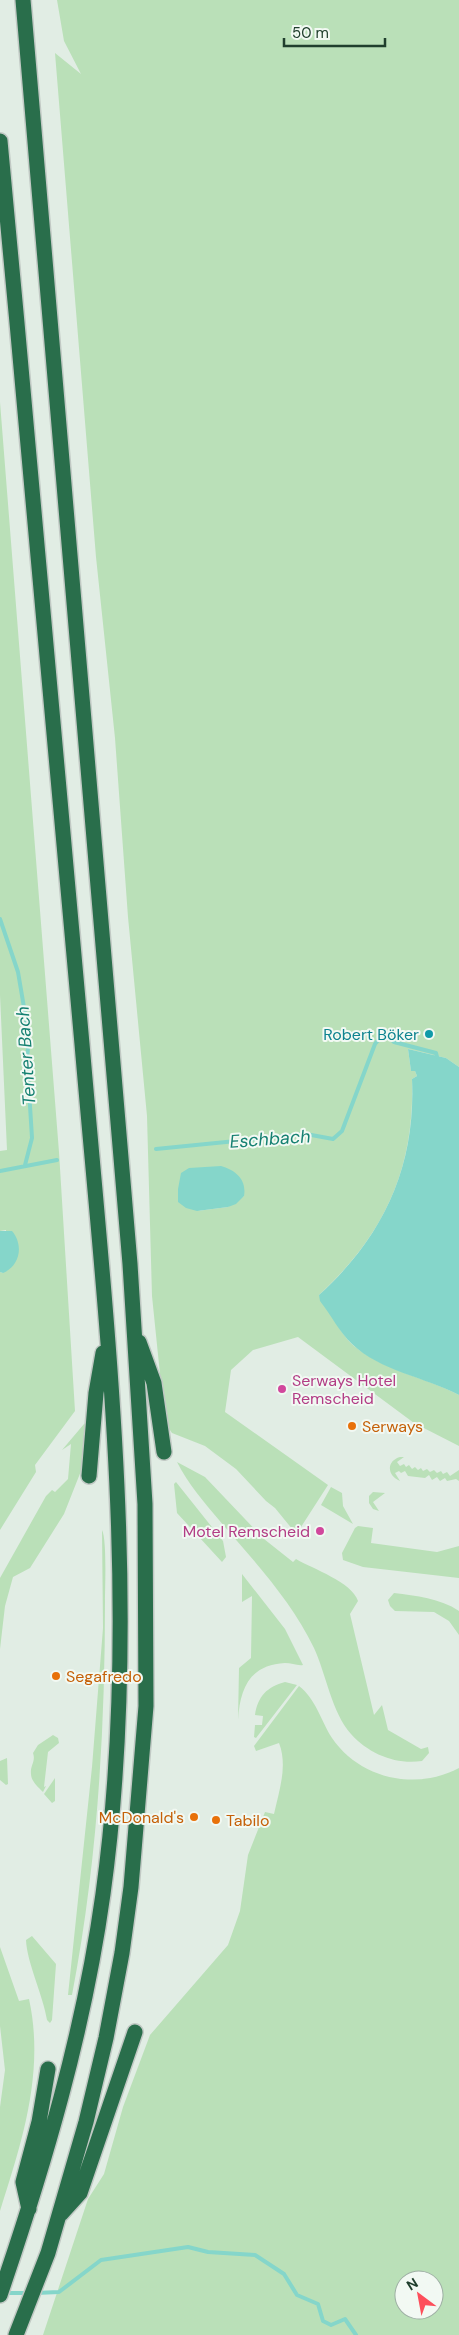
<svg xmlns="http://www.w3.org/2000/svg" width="459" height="2335" font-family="'DM Sans',sans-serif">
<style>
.green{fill:#bae0b8;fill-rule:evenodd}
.water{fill:#85d6ca}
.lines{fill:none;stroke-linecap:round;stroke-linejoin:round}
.stream{stroke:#85d6ca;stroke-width:4}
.motorway-casing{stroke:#c1c9c4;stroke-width:18}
.motorway{stroke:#296e4b;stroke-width:15}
.culture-dot{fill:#0f9aa8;stroke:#f2f9f3;stroke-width:2}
.hotel-dot{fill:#d1479c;stroke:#f2f9f3;stroke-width:2}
.food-dot{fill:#e8710a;stroke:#f2f9f3;stroke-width:2}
.labels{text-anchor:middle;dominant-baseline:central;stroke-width:4;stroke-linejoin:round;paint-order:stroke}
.culture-label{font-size:16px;fill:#0d838f;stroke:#f2f9f3;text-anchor:end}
.hotel-label{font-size:16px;fill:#b23c85;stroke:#f2f9f3;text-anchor:start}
.food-label{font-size:16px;fill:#c56008;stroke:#f2f9f3;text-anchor:start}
.water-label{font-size:18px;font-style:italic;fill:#158071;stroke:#f2f9f3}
</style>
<rect width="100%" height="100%" fill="#e1ede4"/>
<!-- green -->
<path class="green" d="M57 0H459V1067L446 1058 408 1049 411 1071H415L417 1076 412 1079C415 1169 384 1235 319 1295 329 1310 341 1335 354 1346 385 1371 425 1377 459 1395V1446L414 1423 298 1337 253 1350 231 1370 225 1412 328 1485 301 1527 293 1530 275 1508 266 1501 236 1469 205 1446 172 1433 165 1423 152 1296 147 1116 128 917 115 738 96 557 55 53 81 74 64 41ZM244 1196 228 1207 197 1211Z
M0 402 59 1152 75 1411 35 1465 36 1472 0 1530V1272L3 1273 6 1230 0 1231V1151L7 1150 0 995Z
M88 1423 81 1471 64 1514 30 1568 13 1577 5 1606 0 1649V1578L46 1496 52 1490 55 1492 68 1479 71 1444 62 1450 84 1424Z
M400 1457H404L397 1462 400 1466 404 1464 406 1467 409 1465 412 1469 415 1467 418 1470 421 1468 423 1471 427 1469 430 1472 434 1470 437 1473 441 1471 443 1474 447 1472 450 1476 459 1470V1481L456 1479 447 1481 445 1478 440 1481 437 1477 432 1480 429 1475 425 1478 408 1476 405 1471 401 1473 399 1471 395 1473 400 1481C387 1476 386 1461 400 1457Z
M177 1462 205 1477 264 1539 293 1562 296 1559C313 1569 352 1582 358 1601L350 1614 374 1715 382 1705 388 1730 421 1749 428 1747 429 1753 422 1761C396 1765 369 1754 351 1734 332 1713 326 1674 314 1648 291 1600 253 1560 219 1520 204 1502 188 1484 177 1462Z
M176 1482 223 1541 226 1557 222 1562 177 1513 174 1484Z
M331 1487 342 1493 343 1506 353 1524 321 1505Z
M373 1492 385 1493 373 1502 379 1511 373 1509 369 1503V1496Z
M358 1526 373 1528 371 1543 437 1552 459 1546V1578L363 1567 343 1560 342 1553 355 1528Z
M102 1530C107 1540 105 1587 105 1601 105 1734 97 1865 72 1995H68L92 1767 103 1628Z
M242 1574 285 1629 303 1665C298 1666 291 1663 285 1663 249 1665 240 1689 238 1720L239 1668 251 1658 252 1596 242 1602Z
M394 1593C416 1596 440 1598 459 1611V1635L449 1621 434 1612 395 1611 390 1606 388 1600Z
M285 1682 297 1685 256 1738 254 1737 255 1725H262L263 1716 255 1715C258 1696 267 1687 285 1682Z
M299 1686C316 1699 321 1721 332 1738 360 1779 416 1791 459 1768V2335H43L88 2199 104 2174 123 2107 150 2035 228 1945 240 1911 248 1855 265 1812 274 1814C279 1791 288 1766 279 1743L256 1751 254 1746ZM404 2280H434V2310H404Z
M53 1735 58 1738 59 1743 48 1752 44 1787 46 1786 43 1792C38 1787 31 1781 31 1774 30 1765 36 1762 33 1753L38 1745Z
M7 1758 8 1784 6 1785 0 1780V1761Z
M55 1778V1801L52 1803 44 1794Z
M32 1936 56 1964 52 2020 50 2023 47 2020C43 1995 27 1963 26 1940Z
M0 1947 19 2001 29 1999C45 2072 22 2142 0 2211V2107L5 2070 0 2026Z"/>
<!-- water -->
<path class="water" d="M408 1049 446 1058 459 1067V1395C425 1377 380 1371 352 1344 340 1333 331 1315 320 1301L319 1295C383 1237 416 1167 412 1079L417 1076 415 1071H411Z
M221 1166C235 1170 247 1179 244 1196L236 1204 228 1207 197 1211 186 1208 178 1202V1189L181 1173 189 1168Z
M0 1231H12C24 1245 20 1266 3 1273L0 1272Z"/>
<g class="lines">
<!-- stream -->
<path class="stream" d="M0 919 18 972 29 1037 27 1058 32 1138 25 1165
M156 1149 306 1134 333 1139 342 1131 375 1044 380 1038H390L394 1042 436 1053 437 1057
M0 1171 57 1160
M3 2293H29
M36 2293 59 2292 101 2260 188 2247 208 2252 255 2255 284 2274 297 2295 318 2304 323 2321 331 2325 345 2319 356 2335"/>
<defs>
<path id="motorway" d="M0 141C28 442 57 743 82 1044 106 1326 142 1612 103 1894 84 2031 45 2163 0 2295
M139 1342 154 1383 164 1452
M89 1476 96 1393 103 1353
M29 2209 23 2182 39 2122 48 2069
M61 2214 80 2193 135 2032
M16 2335 48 2253 86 2122 106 2038 122 1953 131 1887 146 1706 145 1504 130 1264 23 0"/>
</defs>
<!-- motorway casing -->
<use href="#motorway" class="motorway-casing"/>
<!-- motorway -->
<use href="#motorway" class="motorway"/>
</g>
<!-- markers -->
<circle class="culture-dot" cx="429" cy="1034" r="5"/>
<g class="hotel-dot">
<circle cx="282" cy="1389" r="5"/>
<circle cx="320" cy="1531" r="5"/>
</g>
<g class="food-dot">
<circle cx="352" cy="1426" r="5"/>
<circle cx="56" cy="1676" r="5"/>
<circle cx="194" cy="1817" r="5"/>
<circle cx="216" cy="1820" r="5"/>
</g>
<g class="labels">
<!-- culture labels -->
<g class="culture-label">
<text x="419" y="1034">Robert Böker</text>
</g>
<!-- hotel labels -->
<g class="hotel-label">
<text x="292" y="1380">Serways Hotel<tspan x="292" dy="18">Remscheid</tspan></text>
<text x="310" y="1531" text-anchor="end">Motel Remscheid</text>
</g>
<!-- food labels -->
<g class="food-label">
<text x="362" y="1426">Serways</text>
<text x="66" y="1676">Segafredo</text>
<text x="184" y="1817" text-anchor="end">McDonald's</text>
<text x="226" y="1820">Tabilo</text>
</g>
<!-- water labels -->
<g class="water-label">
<text transform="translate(26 1056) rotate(-94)">Tenter Bach</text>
<text transform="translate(270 1139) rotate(-4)">Eschbach</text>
</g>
</g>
<!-- north arrow -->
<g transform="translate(419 2295) rotate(328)"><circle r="24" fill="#f2f9f3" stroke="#9eafa4"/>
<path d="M0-4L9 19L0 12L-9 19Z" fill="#fd4f5b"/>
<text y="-8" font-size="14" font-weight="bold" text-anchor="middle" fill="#203f2d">N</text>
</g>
<!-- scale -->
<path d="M284 38v8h101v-8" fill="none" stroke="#203f2d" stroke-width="2.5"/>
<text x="292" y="38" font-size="15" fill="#203f2d" stroke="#f2f9f3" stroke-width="4" paint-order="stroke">50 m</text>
</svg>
